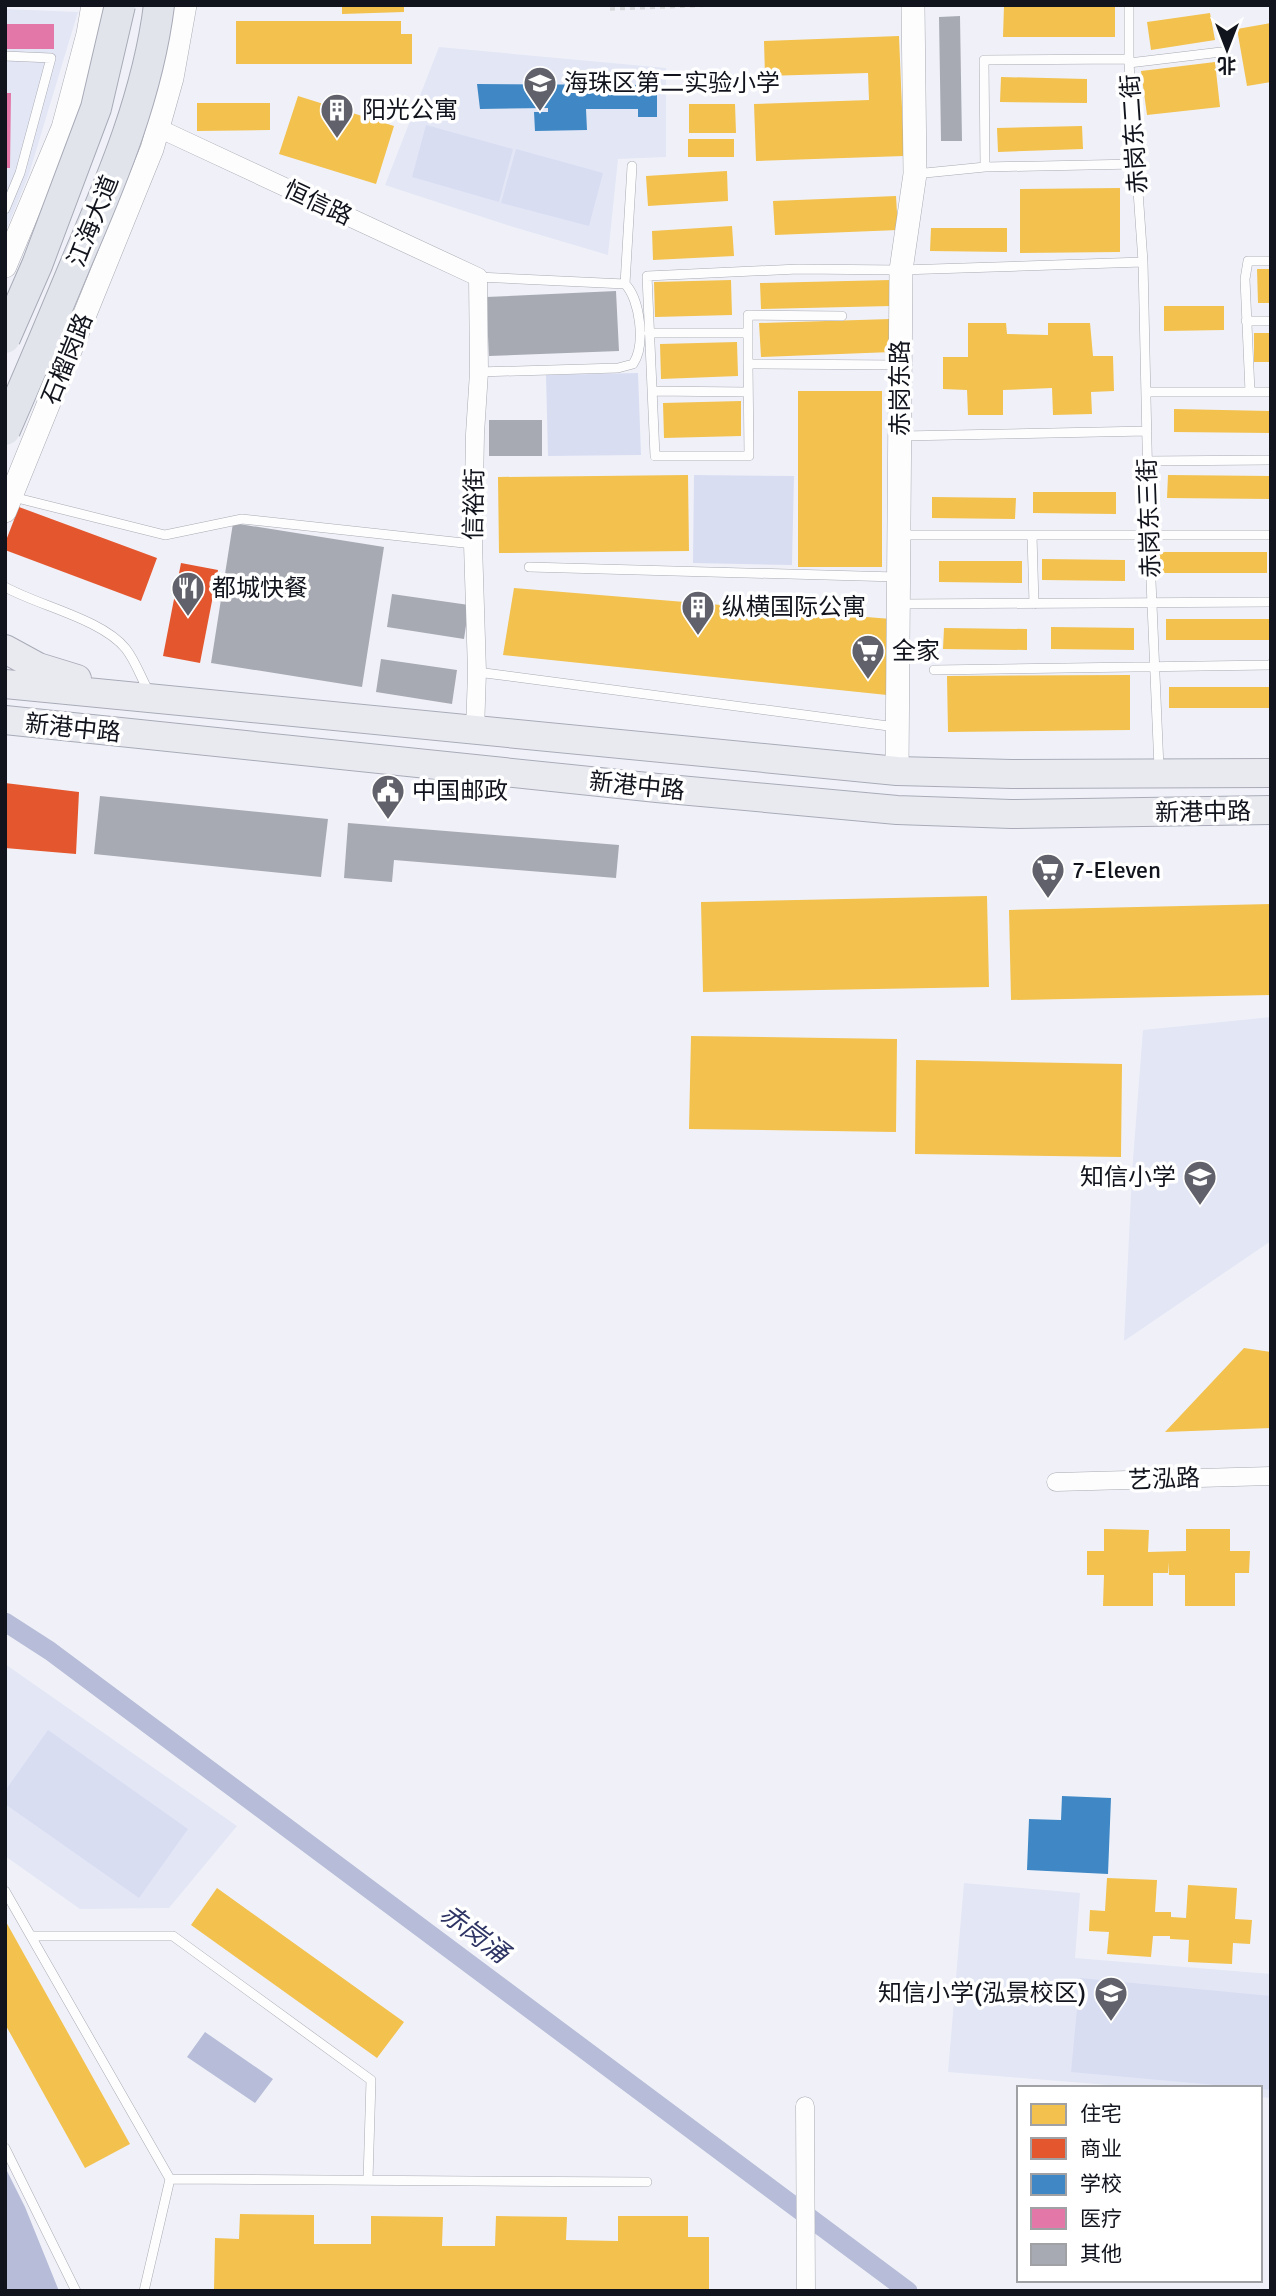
<svg xmlns="http://www.w3.org/2000/svg" width="1276" height="2296" font-family="Signika,'Noto Sans SC',sans-serif">
<style>
.built{fill:#e3e6f5}
.green{fill:#d8ddf2}
.water{fill:#b7bdd8}
.homes{fill:#f2c14e}
.shops{fill:#e4572e}
.schools{fill:#3f88c5}
.health{fill:#e377a8}
.lines{fill:none;stroke-linecap:round;stroke-linejoin:round}
.canal{stroke:#b7bdd8;stroke-width:19}
.building{fill:#a8aab3}
.service-casing{stroke:#a8aab2;stroke-width:10}
.minor-casing{stroke:#a8aab2;stroke-width:19}
.tertiary-casing{stroke:#a8aab2;stroke-width:24}
.primary-casing{stroke:#a8abb7;stroke-width:30}
.path{stroke:#d6d7d9;stroke-width:3.5;stroke-dasharray:5 5;stroke-linecap:butt}
.service{stroke:#fdfdfe;stroke-width:9}
.minor{stroke:#fdfdfe;stroke-width:18}
.tertiary{stroke:#fdfdfe;stroke-width:23}
.primary{stroke:#e9eaf0;stroke-width:28}
.trunk-bridge-casing{stroke:#a8abb7;stroke-width:32;stroke-linecap:butt}
.trunk-bridge{stroke:#e2e4eb;stroke-width:30}
.labels{text-anchor:middle;dominant-baseline:central;stroke-width:7;stroke-linejoin:round;paint-order:stroke}
.poi-label{font-size:24px;fill:#12141d;stroke:#fff;text-anchor:start}
.street-label{font-size:24px;fill:#12141d;stroke:#fff}
.water-label{font-size:26px;font-style:italic;fill:#2e3463;stroke:#fff}
</style>
<rect width="100%" height="100%" fill="#f0f1f8"/>
<!-- built -->
<path class="built" d="M5 9 78 12 29 174 5 233Z
M439 47 666 68V157L618 159 608 255 510 226 385 185Z
M1271 1017V1241L1124 1341 1132 1173 1143 1030Z
M5 1664 237 1826 169 1908 80 1909 5 1856Z
M964 1883 1080 1893 1075 1958 1271 1974V2098L1260 2097V2088H1145L948 2072Z"/>
<!-- green -->
<path class="green" d="M426 125 513 149 499 202 412 177Z
M516 149 603 173 589 226 501 203Z
M638 373 641 455 548 456 546 375Z
M694 475 794 476 792 565 693 563Z
M48 1730 188 1829 139 1898 5 1804V1791Z
M1080 1978 1271 1996V2090L1071 2072Z"/>
<!-- water -->
<path class="water" d="M205 2032 273 2079 255 2103 187 2057Z
M5 2167 25 2207 59 2291H5Z"/>
<!-- homes -->
<path class="homes" d="M342 5H404V12L342 14Z
M1004 5H1115V37H1003Z
M1210 13 1215 40 1151 50 1147 22Z
M236 21H401V34H412V64H236Z
M1271 23V82L1247 86 1237 29Z
M899 36 904 156 756 161 754 104 869 100 868 73 765 76 764 41Z
M1215 62 1220 107 1147 115 1141 71Z
M1001 77 1087 79V103L1000 102Z
M298 96 394 126 376 184 279 154Z
M197 103H270V130L197 131Z
M689 104H735L736 133H689Z
M1082 126 1083 149 998 152 997 128Z
M688 139H734V157H688Z
M727 171 728 201 648 206 646 176Z
M1120 188V252L1020 253V189Z
M896 196 898 230 775 235 773 201Z
M732 226 734 256 653 260 652 231Z
M931 228H1007V252L930 251Z
M1257 269H1271V303H1258Z
M731 280 732 315 655 317 654 282Z
M890 280 891 306 761 309 760 283Z
M1164 306H1224V330L1164 331Z
M891 319 892 352 761 357 759 323Z
M968 323H1006L1007 334 1048 335V323H1090L1093 356H1113L1114 391 1091 392 1092 414 1053 415 1052 388 1003 390V415H968L967 390 943 389V357H968Z
M1254 333H1271V362H1254Z
M737 342 738 376 661 379 660 344Z
M798 391H882V567H798Z
M741 401V436L664 438 663 403Z
M1174 409 1271 411V433L1174 432Z
M688 475 689 551 499 553 498 477Z
M1168 475 1271 476V499L1167 498Z
M1033 492H1116V514L1033 513Z
M932 497 1016 498 1015 519 932 518Z
M1159 552H1267V573H1159Z
M1042 559 1125 560V581L1042 580Z
M939 561H1022V583L939 582Z
M514 588 891 619 887 695 503 655Z
M1166 619H1271V640H1166Z
M1051 627 1134 628V650L1051 649Z
M944 628 1027 629V650L943 649Z
M1130 675V730L948 732 947 676Z
M1169 687H1271V708H1169Z
M987 896 989 987 703 992 701 902Z
M1271 904V995L1011 1000 1009 910Z
M691 1036 897 1039 896 1132 689 1129Z
M916 1060 1122 1064 1121 1157 915 1154Z
M1244 1348 1271 1352V1428L1165 1432Z
M1104 1529 1149 1530 1148 1552 1186 1551V1529H1230V1551H1250L1249 1573H1235V1606H1185V1575H1169L1168 1562V1573H1153V1606H1103L1104 1575H1087V1551H1104Z
M1107 1878 1157 1880 1155 1912H1171V1917L1186 1918 1188 1885 1237 1888 1235 1919 1252 1920 1250 1944 1233 1943 1232 1964 1188 1962 1189 1940 1170 1939V1936H1153L1151 1957 1107 1954 1109 1932 1089 1931 1090 1910 1105 1911Z
M217 1888 404 2022 377 2058 191 1925Z
M5 1920 130 2144 85 2168 5 2024Z
M240 2214 314 2215V2244H371V2216L443 2217 442 2246H495L496 2216 567 2217 566 2240 618 2241V2216H688V2237H709V2290H214L215 2238 239 2239Z"/>
<!-- shops -->
<path class="shops" d="M19 507 157 558 141 601 5 550V543Z
M181 563 218 570 200 663 163 656Z
M5 783 79 792 76 854 5 848Z"/>
<!-- schools -->
<path class="schools" d="M477 84 657 85V117H638V109H586L587 130 535 131 534 112H548V108L480 109Z
M1062 1796 1111 1798 1108 1874 1027 1870 1029 1819 1061 1820Z"/>
<!-- health -->
<path class="health" d="M5 24H54V49H5Z
M5 93H11L10 168H5Z"/>
<g class="lines">
<!-- canal -->
<path class="canal" d="M5 1622 50 1651 908 2291"/>
</g>
<!-- building -->
<path class="building" d="M960 16 962 141H941L939 17Z
M616 291 619 351 489 356 486 297Z
M489 420H542V456H489Z
M233 523 384 547 362 687 211 663Z
M392 594 469 605 464 639 387 627Z
M381 659 457 670 452 704 376 692Z
M100 796 328 819 321 877 94 854Z
M348 823 619 845 616 878 394 860 392 882 344 878Z"/>
<g class="lines">
<defs>
<path id="service" d="M1129 5V63L1143 262 1149 534 1159 768
M5 56 51 58 20 173 5 209
M1129 63 1221 52
M985 167 984 60 1129 59
M915 174 985 167 1136 164
M478 277 625 284C640 299 646 345 633 364L618 368 479 372
M625 284 632 166
M1246 321H1271
M649 333H748
M748 364V315L842 316
M900 365 748 364 749 456H655L647 276 798 269 901 270 1143 262
M652 391 748 392
M1146 392H1271
M1250 392 1245 279 1248 261H1271
M902 436 1147 431
M1147 461 1271 460
M13 497 165 535 242 519 473 544
M901 535H1271
M1032 535 1034 604
M529 567 897 577
M5 587C39 606 102 619 126 649 136 662 141 678 149 692
M901 604 1271 602
M934 670 1270 665 1271 664
M477 672 896 727
M5 1891 170 2179 144 2291
M31 1936H173L371 2080 368 2180
M5 2148 76 2291
M170 2179 647 2182"/>
<path id="minor" d="M158 128 478 277 479 372 475 434 473 544 477 672 475 731
M1056 1482 1271 1476
M805 2106 806 2291"/>
<path id="tertiary" d="M5 266 63 128 88 34 93 5
M5 511 152 149 172 78 185 5
M897 771 901 270 915 174 913 5"/>
<path id="primary" d="M5 649 38 667 77 679
M5 684 897 771 1012 774 1271 773
M5 720 657 788 897 810 1011 814 1271 810"/>
</defs>
<!-- service casing -->
<use href="#service" class="service-casing"/>
<!-- minor casing -->
<use href="#minor" class="minor-casing"/>
<!-- tertiary casing -->
<use href="#tertiary" class="tertiary-casing"/>
<!-- primary casing -->
<use href="#primary" class="primary-casing"/>
<!-- path -->
<path class="path" d="M610 9 714 5"/>
<!-- service -->
<use href="#service" class="service"/>
<!-- minor -->
<use href="#minor" class="minor"/>
<!-- tertiary -->
<use href="#tertiary" class="tertiary"/>
<!-- primary -->
<use href="#primary" class="primary"/>
<defs>
<path id="trunk-bridge" d="M5 338 37 265 96 108 120 5
M5 430C30 373 54 316 78 258 113 177 148 94 159 5"/>
</defs>
<!-- trunk-bridge casing -->
<use href="#trunk-bridge" class="trunk-bridge-casing"/>
<!-- trunk-bridge -->
<use href="#trunk-bridge" class="trunk-bridge"/>
</g>
<!-- icons -->
<defs>
<symbol id="school-pin" viewBox="-11 -11 22 30"><path d="M0 17L-7.5 6A9.5 9.5 0 1 1 7.5 6Z" fill="#60616a" stroke="#fff"/><path d="M0-5L7-2L0 1L-7-2ZM-4 1L0 2.5L4 1V4Q0 6-4 4Z" fill="#fff"/></symbol>
<symbol id="building-pin" viewBox="-11 -11 22 30"><path d="M0 17L-7.5 6A9.5 9.5 0 1 1 7.5 6Z" fill="#60616a" stroke="#fff"/><path d="M-4-6H4V6H1V3H-1V6H-4ZM-2.5-4.3h1.7v1.8h-1.7ZM.8-4.3h1.7v1.8H.8ZM-2.5-1h1.7V.8h-1.7ZM.8-1h1.7V.8H.8Z" fill="#fff"/></symbol>
<symbol id="restaurant-pin" viewBox="-11 -11 22 30"><path d="M0 17L-7.5 6A9.5 9.5 0 1 1 7.5 6Z" fill="#60616a" stroke="#fff"/><path d="M-5-6h1v4h1v-4h1v4h1v-4h1v5L-1.5 .5V6h-2V.5L-5-1ZM5-6V6H3V1.5H1.5Q1.5-4 5-6Z" fill="#fff"/></symbol>
<symbol id="supermarket-pin" viewBox="-11 -11 22 30"><path d="M0 17L-7.5 6A9.5 9.5 0 1 1 7.5 6Z" fill="#60616a" stroke="#fff"/><path d="M-6-5.5h2.5l.6 2H6L4.5 2H-2.5L-4.4-4H-6ZM-1.5 3.2a1.3 1.3 0 1 0 .1 0ZM3 3.2a1.3 1.3 0 1 0 .1 0Z" fill="#fff"/></symbol>
<symbol id="civic-pin" viewBox="-11 -11 22 30"><path d="M0 17L-7.5 6A9.5 9.5 0 1 1 7.5 6Z" fill="#60616a" stroke="#fff"/><path d="M-.6-6.5H3V-4.5H.6V-3L4-1V1h2V6H-6V1h2V-1L-.6-3ZM-1.2 2.5V6h2.4V2.5Z" fill="#fff"/></symbol>
</defs>
<g fill-rule="evenodd">
<use href="#school-pin" x="521" y="64" width="38" height="52"/>
<use href="#building-pin" x="318" y="91" width="38" height="52"/>
<use href="#restaurant-pin" x="169" y="569" width="38" height="52"/>
<use href="#building-pin" x="679" y="588" width="38" height="52"/>
<use href="#supermarket-pin" x="849" y="632" width="38" height="52"/>
<use href="#civic-pin" x="369" y="772" width="38" height="52"/>
<use href="#supermarket-pin" x="1029" y="851" width="38" height="52"/>
<use href="#school-pin" x="1181" y="1158" width="38" height="52"/>
<use href="#school-pin" x="1092" y="1974" width="38" height="52"/>
</g>
<g class="labels">
<!-- poi labels -->
<g class="poi-label">
<text x="564" y="83">海珠区第二实验小学</text>
<text x="362" y="110">阳光公寓</text>
<text x="212" y="588">都城快餐</text>
<text x="722" y="607">纵横国际公寓</text>
<text x="892" y="651">全家</text>
<text x="412" y="791">中国邮政</text>
<text x="1072" y="870">7-Eleven</text>
<text x="1176" y="1177" text-anchor="end">知信小学</text>
<text x="1086" y="1993" text-anchor="end">知信小学(泓景校区)</text>
</g>
<!-- street labels -->
<g class="street-label">
<text transform="translate(1134 134) rotate(-94)">赤岗东二街</text>
<text transform="translate(318 203) rotate(25)">恒信路</text>
<text transform="translate(93 221) rotate(-68)">江海大道</text>
<text transform="translate(67 359) rotate(-68)">石榴岗路</text>
<text transform="translate(900 388) rotate(-90)">赤岗东路</text>
<text transform="translate(474 504) rotate(-89)">信裕街</text>
<text transform="translate(1149 518) rotate(-92)">赤岗东三街</text>
<text transform="translate(73 728) rotate(6)">新港中路</text>
<text transform="translate(637 786) rotate(6)">新港中路</text>
<text transform="translate(1203 812) rotate(-1)">新港中路</text>
<text transform="translate(1164 1479) rotate(-2)">艺泓路</text>
</g>
<!-- water labels -->
<g class="water-label">
<text transform="translate(474 1934) rotate(37)">赤岗涌</text>
</g>
</g>
<!-- border -->
<rect width="1276" height="2296" fill="none" stroke="#12141d" stroke-width="14"/>
<!-- legend -->
<rect x="1017" y="2086" width="245" height="196" fill="#ffffff" stroke="#a0a1a5" stroke-width="2"/>
<rect x="1031" y="2104" width="35" height="21" fill="#f2c14e" stroke="#a0a1a5" stroke-width="2"/>
<text x="1080" y="2121" font-size="21" fill="#12141d">住宅</text>
<rect x="1031" y="2138" width="35" height="21" fill="#e4572e" stroke="#a0a1a5" stroke-width="2"/>
<text x="1080" y="2156" font-size="21" fill="#12141d">商业</text>
<rect x="1031" y="2174" width="35" height="21" fill="#3f88c5" stroke="#a0a1a5" stroke-width="2"/>
<text x="1080" y="2191" font-size="21" fill="#12141d">学校</text>
<rect x="1031" y="2208" width="35" height="21" fill="#e377a8" stroke="#a0a1a5" stroke-width="2"/>
<text x="1080" y="2226" font-size="21" fill="#12141d">医疗</text>
<rect x="1031" y="2244" width="35" height="21" fill="#a8aab3" stroke="#a0a1a5" stroke-width="2"/>
<text x="1080" y="2261" font-size="21" fill="#12141d">其他</text>
<!-- north arrow -->
<g transform="translate(1227 49) rotate(180)" stroke="#ffffff" stroke-width="5" paint-order="stroke">
<path d="M0-5L12 26L0 18L-12 26Z" fill="#12141d"/>
<text y="-10" font-size="19" font-weight="bold" text-anchor="middle" fill="#12141d">北</text>
</g>
</svg>
